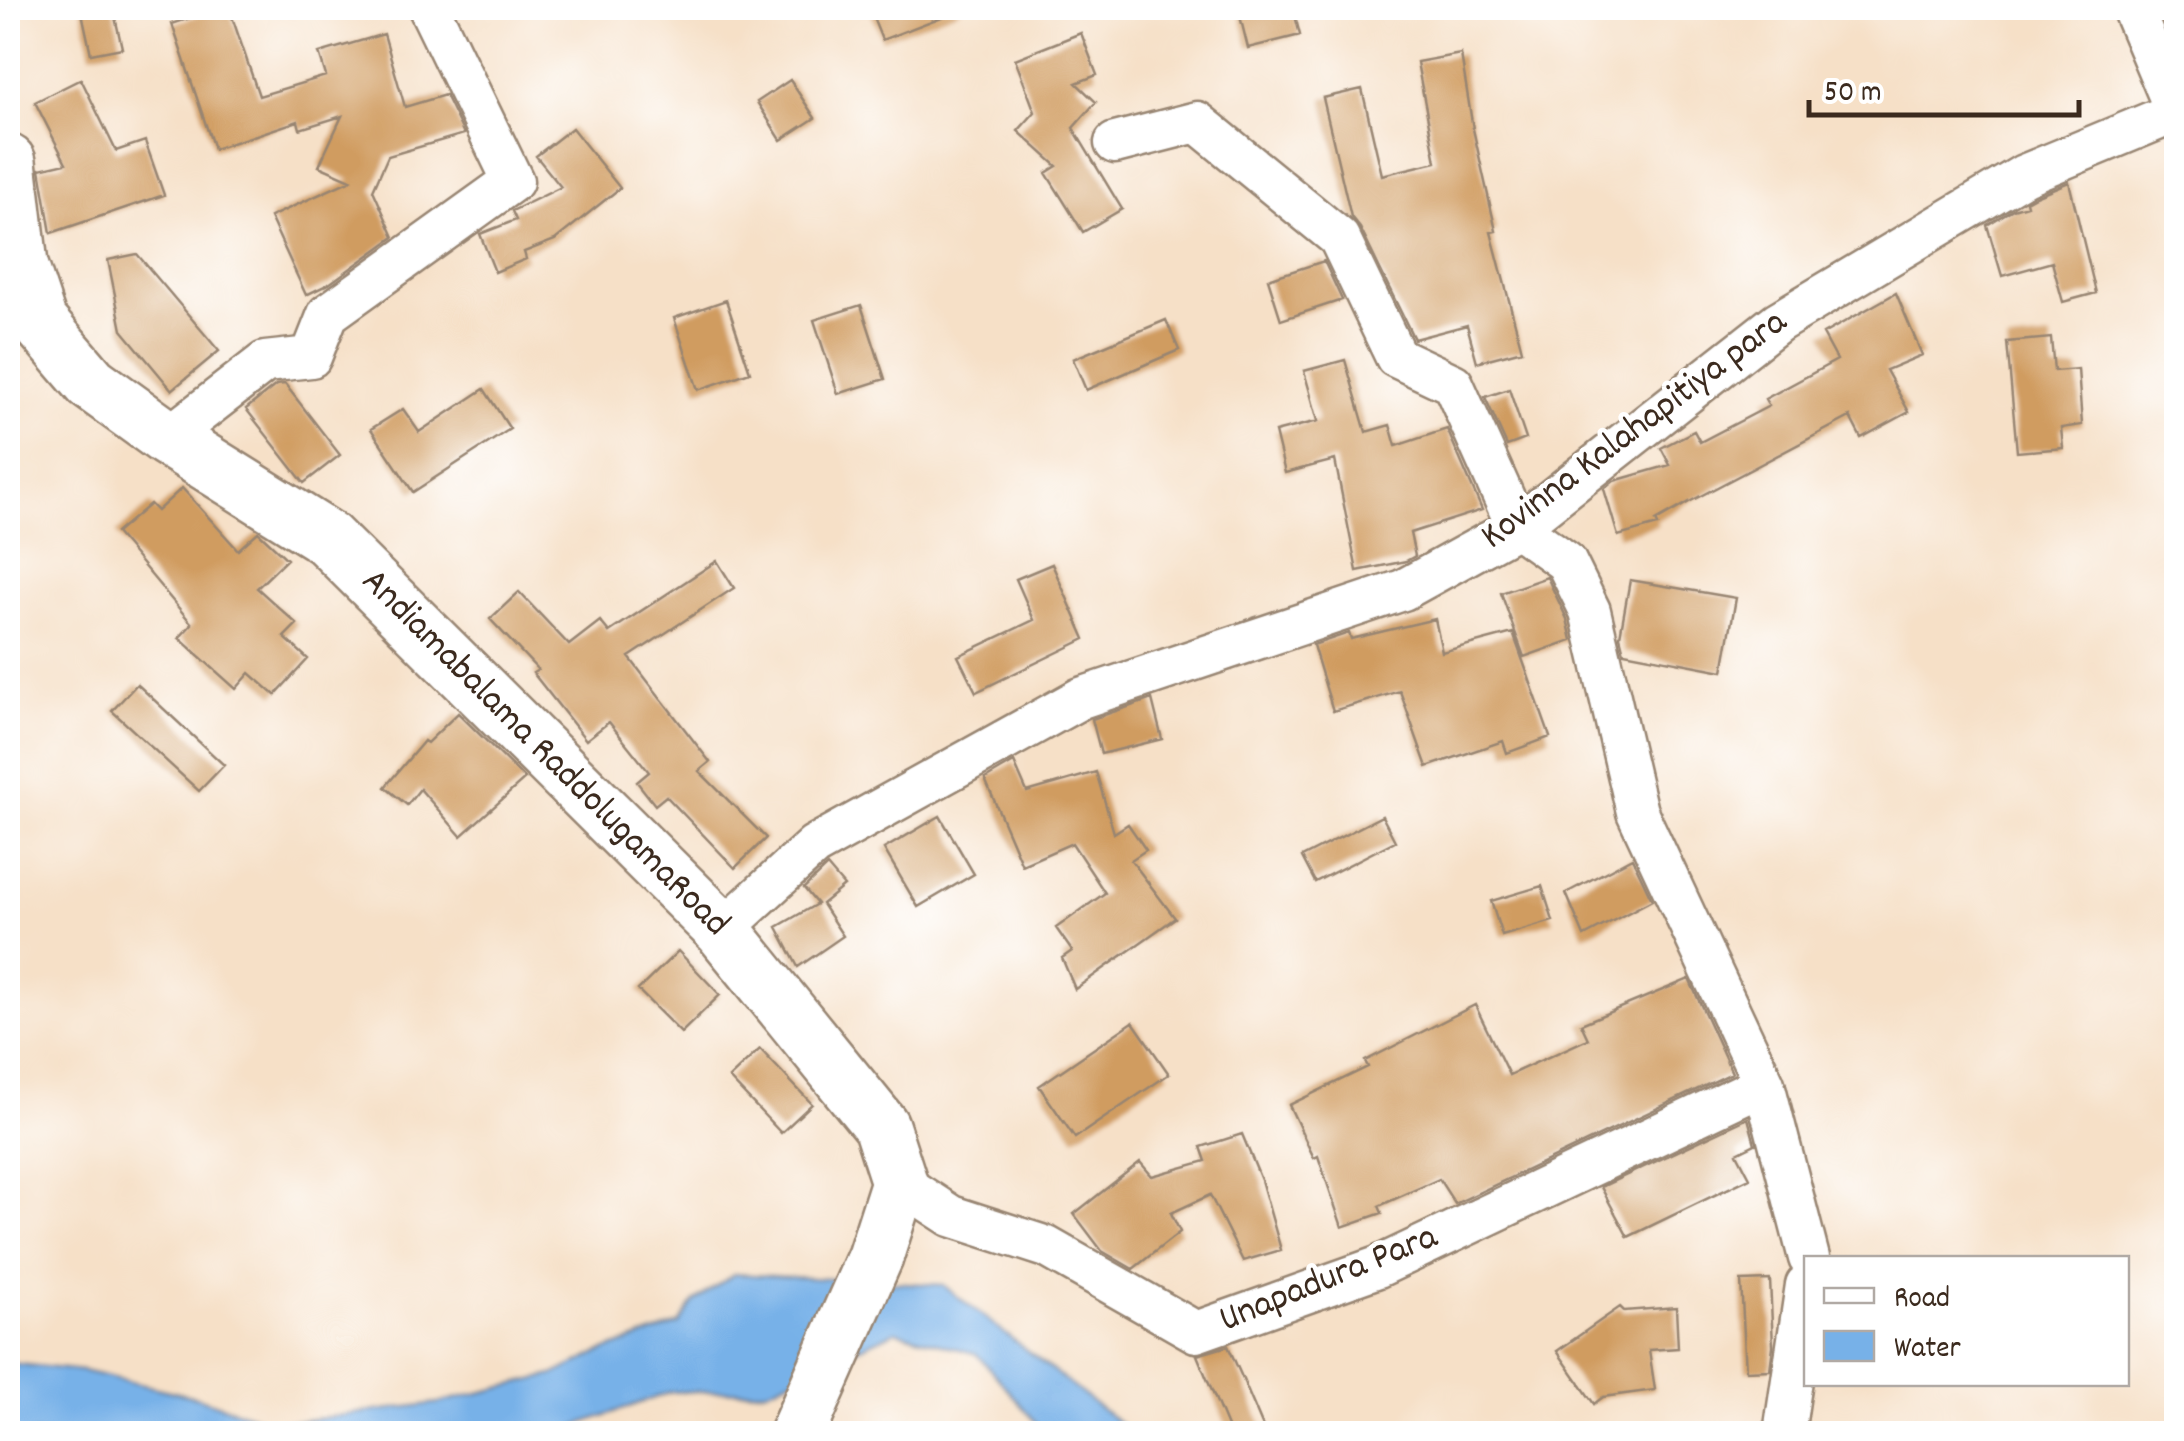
<svg xmlns="http://www.w3.org/2000/svg" width="2184" height="1441" font-family="Dekko,sans-serif">
<style>
.water{fill:#77b1e8;stroke:#596e83;stroke-width:2.5}
.building{fill:#d09c61}
.lines{fill:none;stroke-linecap:round;stroke-linejoin:round}
.street-casing{stroke:#988572;stroke-width:45}
.secondary-casing{stroke:#988572;stroke-width:60}
.street{stroke:#fff;stroke-width:40}
.secondary{stroke:#fff;stroke-width:55}
.labels{text-anchor:middle;dominant-baseline:central;stroke-width:9;stroke-linejoin:round;paint-order:stroke}
.street-label{font-size:38px;fill:#3b2a1e;stroke:#fff}
</style>
<rect width="100%" height="100%" fill="#fff"/>
<filter id="ink" filterUnits="userSpaceOnUse"><feTurbulence type="fractalNoise" baseFrequency=".01" numOctaves="2"/><feDisplacementMap in="SourceGraphic" scale="20" xChannelSelector="R" yChannelSelector="G"/><feConvolveMatrix kernelMatrix="1 2 1 2 8 2 1 2 1" color-interpolation-filters="sRGB"/></filter>
<filter id="wash" filterUnits="userSpaceOnUse"><feTurbulence type="fractalNoise" baseFrequency=".0048" numOctaves="4" result="noise"/><feDisplacementMap in="SourceGraphic" scale="40" xChannelSelector="R" yChannelSelector="G"/><feGaussianBlur stdDeviation="2.25" result="paint"/><feColorMatrix in="noise" values="0 0 0 0 0 0 0 0 0 0 0 0 0 0 0 0 0 1.4 0 .05"/><feComposite in="paint" operator="in"/></filter>
<g filter="url(#wash)">
<rect width="100%" height="100%" fill="#f6e0c7"/>
<!-- water -->
<path class="water" d="M734 1274 943 1285 1132 1433H1045L977 1354 896 1331 767 1390 671 1392 555 1433 8 1434V1363L83 1371 200 1398 267 1421H299L438 1403 553 1375 596 1354 679 1324 694 1302Z"/>
<g id="blocks">
<!-- building -->
<path class="building" d="M81 8H113L122 48 91 54Z
M220 8H229L259 96 326 76 319 53 384 34 405 107 445 95 464 134 388 156 373 190 394 237 329 284 306 295 270 217 351 180 319 166 342 116 300 129 298 121 214 149 172 24Z
M869 8H959L960 10 882 40Z
M1238 8H1293L1300 35 1248 48Z
M1081 33 1097 75 1076 83 1096 102 1073 128 1122 209 1083 232 1046 173 1057 166 1018 131 1035 112 1015 59Z
M1461 54 1473 129 1496 231 1491 232 1522 350 1477 362 1467 325 1414 339 1360 228 1351 217 1323 98 1362 89 1382 175 1436 162 1417 62Z
M81 79 116 151 145 141 164 195 51 233 40 169 66 163 35 102Z
M790 80 815 118 781 140 757 102Z
M572 128 620 188 555 240 524 252 526 259 495 272 480 234 516 220 512 211 561 187 536 156Z
M2069 182 2096 293 2063 302 2052 262 2002 276 1987 225 2013 209 2027 205 2026 201 2035 196Z
M137 254 219 351 172 390 122 330 108 260Z
M1324 261 1342 300 1281 320 1268 279Z
M1896 293 1922 355 1886 370 1909 412 1861 438 1850 417 1691 501 1656 521 1658 525 1618 536 1604 489 1614 481 1670 465 1661 448 1694 431 1700 442 1769 406 1765 399 1837 360 1823 334Z
M726 300 750 372 698 390 674 318Z
M861 305 885 379 838 394 814 320Z
M1166 320 1179 350 1086 390 1073 359Z
M2051 338 2054 371 2078 369 2082 425 2061 428 2063 448 2017 452 2007 342Z
M1345 360 1366 432 1390 425 1396 446 1447 429 1482 510 1410 533 1415 556 1406 561 1357 571 1335 460 1285 473 1275 432 1318 421 1304 371Z
M285 384 340 455 304 483 246 409 276 385Z
M484 389 510 429 413 492 371 429 403 409 419 432Z
M1509 389 1526 439 1507 446 1485 397Z
M182 488 238 550 258 532 287 559 257 588 297 624 284 637 308 659 275 695 250 673 236 689 179 638 192 624 116 533 150 504 157 511Z
M717 561 734 588 629 657 710 762 699 771 766 838 735 868 666 796 655 805 637 782 649 772 609 722 586 740 533 673 538 670 490 619 519 592 569 645 600 621 609 632Z
M1052 564 1085 639 976 692 958 656 1034 620 1016 579Z
M1547 577 1567 619 1572 640 1524 657 1501 593Z
M1630 580 1736 598 1723 671 1624 652 1620 636Z
M1435 619 1442 652 1513 633 1550 737 1507 753 1503 741 1427 767 1400 691 1333 711 1313 645 1349 633 1351 639Z
M137 684 224 765 199 791 112 711Z
M1152 699 1162 739 1101 754 1092 719Z
M458 713 525 779 461 836 420 789 407 805 385 787 424 741 427 743Z
M1014 762 1027 792 1096 772 1114 833 1128 824 1146 850 1131 860 1175 918 1075 989 1062 958 1072 951 1056 928 1105 893 1072 843 1022 865 985 779Z
M940 816 974 874 918 907 884 849Z
M1382 816 1395 841 1315 882 1302 857Z
M1632 858 1652 900 1584 936 1566 893Z
M827 866 844 886 822 904 843 936 798 967 777 927 817 904 804 888Z
M1542 886 1553 921 1502 936 1491 901Z
M678 951 720 995 681 1033 638 990Z
M1689 979 1732 1073 1455 1204 1439 1179 1379 1206 1382 1213 1342 1227 1318 1156 1314 1158 1289 1105 1368 1067 1365 1061 1475 1005 1509 1075 1588 1039 1581 1024Z
M1133 1022 1169 1074 1075 1138 1039 1086Z
M760 1049 812 1104 781 1133 729 1078Z
M1748 1118 1755 1144 1737 1153 1750 1178 1628 1237 1601 1187Z
M1242 1134 1261 1180 1281 1250 1243 1261 1210 1195 1171 1213 1180 1232 1133 1269 1102 1251 1074 1214 1140 1162 1152 1176 1206 1161 1201 1147Z
M1770 1280 1773 1346 1770 1370 1746 1371 1741 1281Z
M1620 1307 1624 1311 1676 1307 1678 1348 1649 1350 1655 1390 1603 1397 1594 1404 1557 1351Z
M1228 1346 1241 1375 1266 1434H1230L1197 1355Z"/>
</g>
</g>
<g filter="url(#ink)">
<use href="#blocks" fill-opacity="0" stroke="#988572" stroke-width="2.5"/>
<g class="lines">
<defs>
<path id="street" d="M2132 8 2176 112
M1115 143 1197 122 1339 238 1396 357 1453 384 1517 527 1566 562 1590 611 1637 812 1764 1084 1809 1258
M167 438 265 362 311 357 328 314 513 181 429 8
M722 930 814 846 1081 698 1403 590 1517 527 1778 322 2024 175 2176 112
M899 1182 951 1216 1047 1247 1196 1332 1378 1267 1764 1084
M1784 1434 1806 1285"/>
<path id="secondary" d="M8 162 20 265 39 322 91 383 167 438 327 538 722 930 881 1126 899 1182 875 1257 797 1434"/>
</defs>
<!-- street casing -->
<use href="#street" class="street-casing"/>
<!-- secondary casing -->
<use href="#secondary" class="secondary-casing"/>
<!-- street -->
<use href="#street" class="street"/>
<!-- secondary -->
<use href="#secondary" class="secondary"/>
</g>
</g>
<g class="labels">
<!-- street labels -->
<g class="street-label">
<text transform="translate(1635 431) rotate(-37)">Kovinna Kalahapitiya para</text>
<text transform="translate(544 754) rotate(45)">Andiamabalama RaddolugamaRoad</text>
<text transform="translate(1329 1280) rotate(-22)">Unapadura Para</text>
</g>
</g>
<!-- margin -->
<rect width="2184" height="1441" fill="none" stroke="#fff" stroke-width="40"/>
<!-- legend -->
<rect x="1804" y="1256" width="325" height="130" fill="#ffffff" stroke="#b1aaa5" stroke-width="2.5"/>
<rect x="1824" y="1288" width="50" height="15" fill="#ffffff" stroke="#b1aaa5" stroke-width="2.5"/>
<text x="1894" y="1306" font-size="30" fill="#3b2a1e">Road</text>
<rect x="1824" y="1331" width="50" height="30" fill="#77b1e8" stroke="#b1aaa5" stroke-width="2.5"/>
<text x="1894" y="1356" font-size="30" fill="#3b2a1e">Water</text>
<!-- scale -->
<path d="M1809 100v15h270v-15" fill="none" stroke="#3b2a1e" stroke-width="5"/>
<text x="1824" y="100" font-size="30" fill="#3b2a1e" stroke="#ffffff" stroke-width="8" paint-order="stroke">50 m</text>
</svg>
